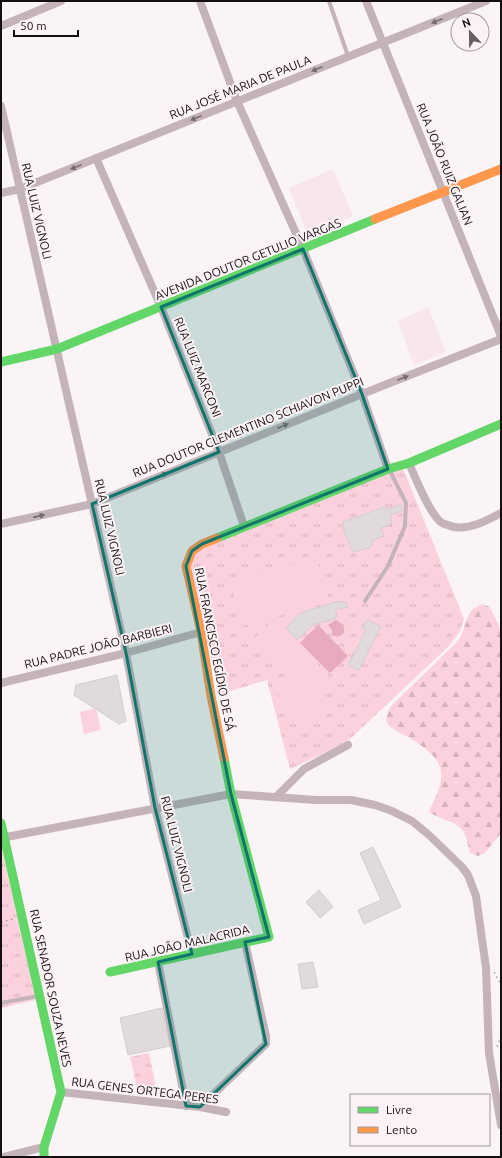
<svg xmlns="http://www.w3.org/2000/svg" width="502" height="1158" font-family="Ubuntu,sans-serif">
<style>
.built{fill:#f7e7ec}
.grass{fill:url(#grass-tufts)}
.forest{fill:url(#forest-firs)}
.garden{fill:#fcd1de}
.water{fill:#e7aabe}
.building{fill:#e1dadc;stroke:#d4ccce}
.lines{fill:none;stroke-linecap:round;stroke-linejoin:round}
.path{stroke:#b9aeb2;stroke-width:1.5;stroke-dasharray:2 3;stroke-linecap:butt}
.lane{stroke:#c4b3b9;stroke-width:4}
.street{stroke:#c4b3b9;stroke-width:8}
.fast{stroke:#63d668;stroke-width:9}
.slow{stroke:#ff974d;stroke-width:9}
.oneway{fill:#76696d}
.marked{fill:#0f766e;fill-opacity:0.2;stroke:#0f766e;stroke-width:3;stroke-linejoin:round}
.labels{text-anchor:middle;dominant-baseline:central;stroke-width:4;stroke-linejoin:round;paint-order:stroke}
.street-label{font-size:12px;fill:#160f11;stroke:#fcf2f5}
</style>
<defs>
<pattern id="grass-tufts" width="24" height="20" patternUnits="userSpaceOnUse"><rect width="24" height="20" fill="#fcd1de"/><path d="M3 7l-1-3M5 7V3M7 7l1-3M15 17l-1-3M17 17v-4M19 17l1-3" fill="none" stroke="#d7b2bd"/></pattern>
<pattern id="forest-firs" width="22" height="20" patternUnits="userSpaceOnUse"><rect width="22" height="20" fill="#fcd1de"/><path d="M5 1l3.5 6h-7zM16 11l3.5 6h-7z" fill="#d7b2bd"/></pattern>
</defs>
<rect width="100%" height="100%" fill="#faf4f6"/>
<!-- built -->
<path class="built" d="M333 169 353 216 308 235 289 188Z
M428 307 446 352 414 365 398 321Z"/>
<!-- grass -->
<path class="grass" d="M402 466 464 619 459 633 449 646 350 739 331 750 290 769 267 680 221 694 188 568 195 553 205 546Z
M1 846 36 1000 1 1008Z
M149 1053 158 1097 139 1095 130 1057Z"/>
<!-- forest -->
<path class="forest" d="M483 604 490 607 501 630V833L485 853 478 856 470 853C468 846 467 837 463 831 456 821 439 819 429 812 434 799 443 786 441 772 440 756 418 743 406 736 392 728 380 726 390 707L458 641C468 627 463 610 483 604Z"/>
<!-- garden -->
<path class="garden" d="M317 557 329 602 242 626 230 581Z
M275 619 332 680 313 698 322 707 305 724 272 688 289 672 256 637Z
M96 708 101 730 84 734 80 712Z"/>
<!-- water -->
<path class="water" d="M336 620C341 623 345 627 344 633L338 637 332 635V630L328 625Z
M318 625 348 656 330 673 300 643Z"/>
<!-- building -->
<path class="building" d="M401 504 402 511 390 515 392 524 381 528 384 536 373 540 371 547 353 552 344 531 343 522 384 507 387 509Z
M339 601 346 603 348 607 335 610 337 613 336 618 332 620 314 624 297 640 286 628 299 614 306 611Z
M367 620 381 626 359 670 348 666 366 630 363 628Z
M117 675 126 721 119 724 74 695 76 685Z
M373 847 401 907 364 924 358 910 381 900 360 853Z
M319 890 333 907 320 918 306 902Z
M313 962 318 987 302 989 298 964Z
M162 1008 170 1046 128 1055 120 1018Z"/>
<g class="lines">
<!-- path -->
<path class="path" d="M1 922 13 919
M494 972 501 984
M497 1047 501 1036"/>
<!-- lane -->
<path class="lane" d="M329 1 348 56
M365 601 388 566 405 526 406 503 389 469
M1 1003 38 996"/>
<!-- street -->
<path class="street" d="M200 1 237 101 303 249 362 394 388 469
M366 1 501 336
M1 26 61 1
M1 106 126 653 155 808 192 954
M96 158 161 307 219 452 244 526
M1 193 20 189 486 1
M409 463C415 477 430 515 442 523 445 524 450 526 454 527 469 530 488 520 501 513
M1 524 92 504 362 394 501 339
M1 683 126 653 201 632
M277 796 304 769 348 745
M1 838 231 794 316 800H351L375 805 392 811 412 821 429 835 462 867 468 875 476 896 486 968 489 1053 501 1125
M158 962 186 1106
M61 1092 200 1107 226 1112
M200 1107 266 1044V1036L245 942
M4 1157 44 1147"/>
<!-- fast -->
<path class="fast" d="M1 362 57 349 375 219
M217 538 388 469 409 463 501 424
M1 823 61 1092 44 1147V1157
M110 972 269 937 231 794 224 758"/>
<!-- slow -->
<path class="slow" d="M375 219 501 169
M217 538 202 544 192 551 186 566 201 632 211 696 224 758"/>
</g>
<!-- one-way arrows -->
<defs><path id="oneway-solid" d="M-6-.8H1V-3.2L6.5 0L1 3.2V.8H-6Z"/></defs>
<g class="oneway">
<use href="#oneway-solid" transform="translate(437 21) rotate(158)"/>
<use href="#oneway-solid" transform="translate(317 69) rotate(158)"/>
<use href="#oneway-solid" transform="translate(196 118) rotate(158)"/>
<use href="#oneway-solid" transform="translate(76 167) rotate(158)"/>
<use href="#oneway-solid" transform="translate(403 378) rotate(-22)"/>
<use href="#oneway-solid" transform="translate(283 426) rotate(-22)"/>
<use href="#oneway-solid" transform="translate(162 475) rotate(-22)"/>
<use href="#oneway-solid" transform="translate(39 516) rotate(-13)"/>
</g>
<!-- marked area -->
<path class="marked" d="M303 249 362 394 388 469 202 544 192 551 186 566 231 794 269 937 245 942 266 1044 200 1107 186 1106 158 962 192 954 155 808 126 653 92 504 219 452 161 307Z"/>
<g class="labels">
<!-- street labels -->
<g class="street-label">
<text transform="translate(240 87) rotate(-22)">RUA JOSÉ MARIA DE PAULA</text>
<text transform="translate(445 164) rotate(68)">RUA JOÃO RUIZ GALIAN</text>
<text transform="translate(37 211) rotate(77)">RUA LUIZ VIGNOLI</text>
<text transform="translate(248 259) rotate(-22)">AVENIDA DOUTOR GETULIO VARGAS</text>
<text transform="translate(198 367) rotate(68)">RUA LUIZ MARCONI</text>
<text transform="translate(248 427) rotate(-22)">RUA DOUTOR CLEMENTINO SCHIAVON PUPPI</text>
<text transform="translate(110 527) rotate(77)">RUA LUIZ VIGNOLI</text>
<text transform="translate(98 646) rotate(-14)">RUA PADRE JOÃO BARBIERI</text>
<text transform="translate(215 649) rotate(79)">RUA FRANCISCO EGÍDIO DE SÁ</text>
<text transform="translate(177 844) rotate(76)">RUA LUIZ VIGNOLI</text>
<text transform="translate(187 943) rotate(-13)">RUA JOÃO MALACRIDA</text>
<text transform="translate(51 988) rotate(78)">RUA SENADOR SOUZA NEVES</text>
<text transform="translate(145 1090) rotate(7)">RUA GENES ORTEGA PERES</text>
</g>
</g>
<!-- border -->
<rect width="502" height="1158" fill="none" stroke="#160f11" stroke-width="4"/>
<!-- legend -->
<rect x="350" y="1094" width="140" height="52" fill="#fcf2f5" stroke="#a0979a"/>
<rect x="358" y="1107" width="20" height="6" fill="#63d668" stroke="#a0979a"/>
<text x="386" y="1114" font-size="12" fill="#160f11">Livre</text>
<rect x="358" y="1127" width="20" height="6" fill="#ff974d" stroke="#a0979a"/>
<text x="386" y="1134" font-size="12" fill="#160f11">Lento</text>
<!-- north arrow -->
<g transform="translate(470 32) rotate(338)"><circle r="19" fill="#fcf2f5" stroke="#a0979a"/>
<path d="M0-3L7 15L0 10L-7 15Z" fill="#665f61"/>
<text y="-6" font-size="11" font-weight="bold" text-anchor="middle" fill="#160f11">N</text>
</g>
<!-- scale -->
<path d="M14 30v6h64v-6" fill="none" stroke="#160f11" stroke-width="2"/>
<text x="20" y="30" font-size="12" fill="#160f11" stroke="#fcf2f5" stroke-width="3" paint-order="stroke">50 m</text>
</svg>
